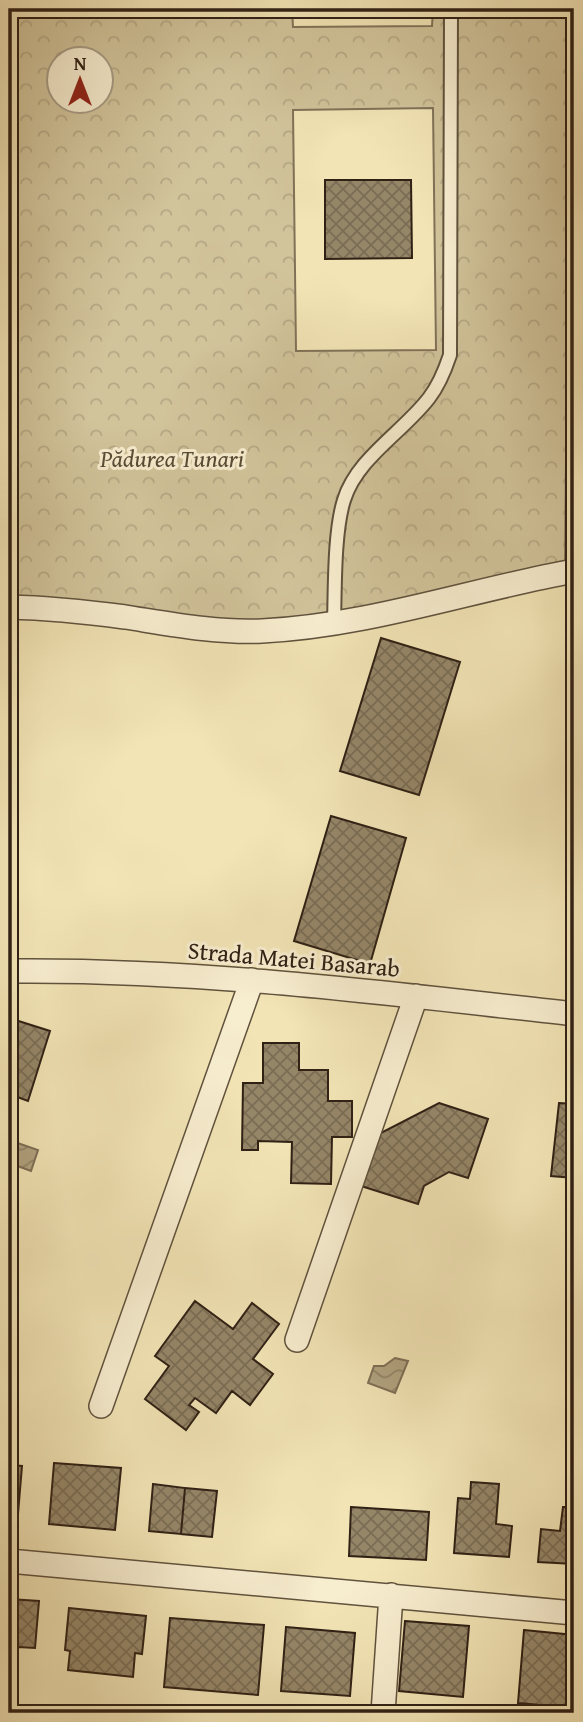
<svg xmlns="http://www.w3.org/2000/svg" width="583" height="1722" font-family="'Gentium Book Plus',serif">
<style>
.forest{fill:url(#forest-crowns);stroke:#807258;stroke-width:2;fill-rule:evenodd}
.water{fill:url(#water-waves);stroke:#7d6e55;stroke-width:2}
.building{fill:url(#building-cross-hatch);stroke:#302115;stroke-width:2}
.lines{fill:none;stroke-linecap:round;stroke-linejoin:round}
.lane-casing{stroke:#60523d;stroke-width:16}
.street-casing{stroke:#60523d;stroke-width:26}
.lane{stroke:#f7edcf;stroke-width:12}
.street{stroke:#f7edcf;stroke-width:23}
.labels{text-anchor:middle;dominant-baseline:central;stroke-width:6;stroke-linejoin:round;paint-order:stroke}
.park-label{font-size:24px;font-style:italic;fill:#584a36;stroke:#f7edcf}
.street-label{font-size:24px;fill:#302115;stroke:#f7edcf}
</style>
<defs>
<pattern id="forest-crowns" width="20" height="18" patternUnits="userSpaceOnUse" patternTransform="scale(1.75)"><rect width="20" height="18" fill="#d1c39a"/><path d="M2 6a3 3 0 1 1 6 0M12 15a3 3 0 1 1 6 0" fill="none" stroke="#b4a784"/></pattern>
<pattern id="water-waves" width="16" height="10" patternUnits="userSpaceOnUse" patternTransform="scale(1.75)"><rect width="16" height="10" fill="#b0a27f"/><path d="M0 5q4-4 8 0t8 0" fill="none" stroke="#908467"/></pattern>
<pattern id="building-cross-hatch" width="8" height="8" patternUnits="userSpaceOnUse" patternTransform="scale(1.75)"><rect width="8" height="8" fill="#958668"/><path d="M0 0l8 8M0 8l8-8" fill="none" stroke="#7a6d54"/></pattern>
</defs>
<rect width="100%" height="100%" fill="#f2e4b5"/>
<filter id="stains"><feTurbulence type="fractalNoise" baseFrequency=".00286" numOctaves="4"/><feColorMatrix values="0 0 0 0 .2 0 0 0 0 .09 0 0 0 0 .02 0 0 0 .5 -.17"/></filter>
<radialGradient id="worn" r=".72"><stop offset=".6" stop-color="#630" stop-opacity="0"/><stop offset="1" stop-color="#630" stop-opacity=".3"/></radialGradient>
<!-- forest -->
<path class="forest" d="M9 9H292L293 27 432 26 433 9H570L565 572 297 629 9 607ZM60 60H102V102H60ZM433 108 436 350 296 351 293 110Z"/>
<!-- water -->
<path class="water" d="M9 1140 38 1150 31 1171 9 1163Z
M395 1358 408 1361 395 1393 368 1383 374 1366H384Z"/>
<!-- building -->
<path class="building" d="M325 180H411L412 258 325 259Z
M381 638 460 662 419 795 340 771Z
M331 816 406 838 370 964 294 941Z
M9 1018 50 1031 28 1101 9 1094Z
M263 1043H299V1070H328V1101H352V1137H332L331 1184 291 1183 292 1142 258 1141V1150H242L243 1083H263Z
M439 1103 488 1119 468 1178 449 1172 424 1186 418 1204 358 1185 375 1136Z
M559 1103 574 1104V1178L551 1176Z
M195 1301 233 1329 252 1303 279 1324 253 1359 273 1374 250 1405 232 1391 216 1413 195 1398 189 1405 199 1412 186 1430 145 1399 169 1366 155 1356Z
M54 1463 121 1468 115 1530 49 1524Z
M9 1465 22 1466 18 1514 9 1513Z
M471 1482 499 1484 496 1524 512 1526 509 1557 454 1553 458 1498 470 1499Z
M153 1484 185 1488 181 1534 149 1531Z
M185 1488 217 1491 212 1537 181 1534Z
M569 1492H574V1564L538 1562 541 1529 560 1531 563 1507H568Z
M351 1507 429 1512 426 1560 349 1556Z
M9 1599 39 1601 35 1648 18 1647 17 1662 9 1661Z
M69 1608 146 1616 142 1654 135 1653 133 1677 68 1670 70 1651 65 1650Z
M170 1618 264 1625 258 1695 164 1687Z
M405 1621 469 1626 463 1697 399 1691Z
M286 1627 355 1633 350 1696 281 1691Z
M524 1630 574 1635V1708L518 1703Z
M398 1709 443 1713H397Z"/>
<g class="lines">
<defs>
<path id="lane" d="M334 623C335 589 334 531 344 500 357 458 403 432 429 398 439 385 445 370 450 355L451 9"/>
<path id="street" d="M9 607C48 608 87 612 125 617 170 624 216 633 262 631 368 626 470 590 574 571
M9 971C198 969 386 993 574 1014
M297 1340 416 996
M101 1406 252 980
M9 1561 574 1613
M383 1713 391 1595"/>
</defs>
<!-- lane casing -->
<use href="#lane" class="lane-casing"/>
<!-- street casing -->
<use href="#street" class="street-casing"/>
<!-- lane -->
<use href="#lane" class="lane"/>
<!-- street -->
<use href="#street" class="street"/>
</g>
<g class="labels">
<!-- park labels -->
<g class="park-label">
<text x="172" y="458">Pădurea Tunari</text>
</g>
<!-- street labels -->
<g class="street-label">
<text transform="translate(294 959) rotate(5)">Strada Matei Basarab</text>
</g>
</g>
<!-- margin -->
<rect width="583" height="1722" fill="none" stroke="#f2e4b5" stroke-width="35"/>
<rect x="10" y="10" width="562" height="1701" fill="none" stroke="#302115" stroke-width="3.5"/>
<rect x="18" y="18" width="548" height="1687" fill="none" stroke="#302115" stroke-width="2"/>
<!-- north arrow -->
<g transform="translate(80 80)"><circle r="33" fill="#f7edcf" stroke="#a79b85" stroke-width="2"/>
<path d="M0-5L12 26L0 18L-12 26Z" fill="#8f2418"/>
<text y="-10" font-size="19" font-weight="bold" text-anchor="middle" fill="#302115">N</text>
</g>
<rect width="100%" height="100%" filter="url(#stains)"/>
<rect width="100%" height="100%" fill="url(#worn)"/>
</svg>
